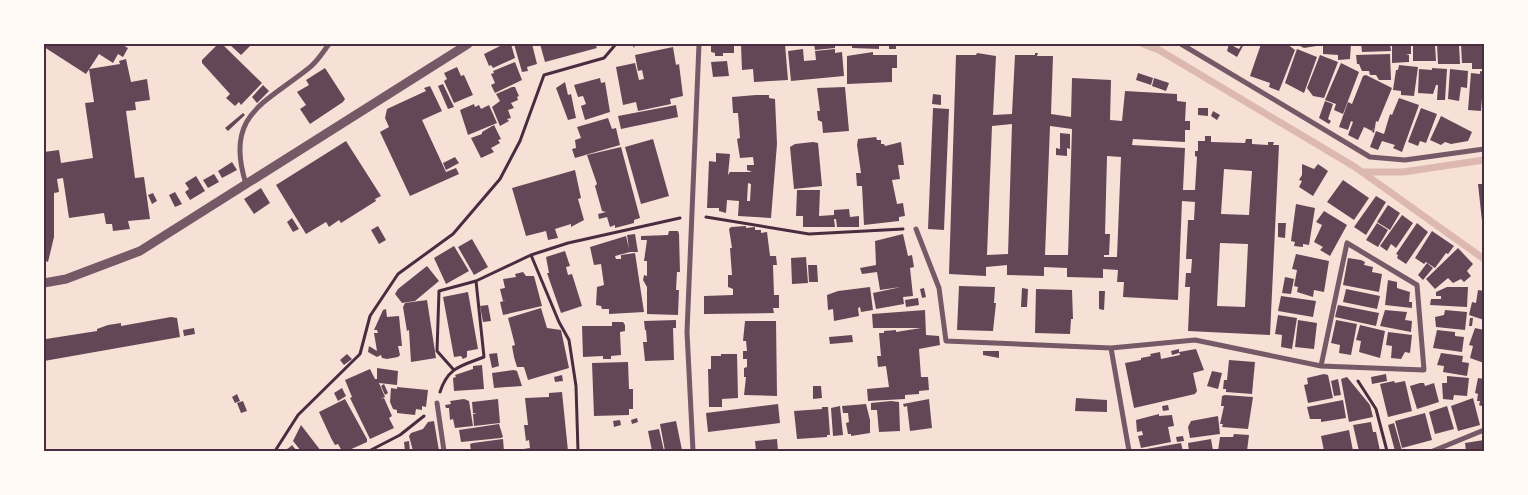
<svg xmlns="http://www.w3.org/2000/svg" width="1528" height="495" font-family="Signika,sans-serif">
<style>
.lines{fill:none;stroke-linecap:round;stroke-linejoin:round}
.stream{stroke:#dcb8b0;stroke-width:7}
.building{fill:#644757;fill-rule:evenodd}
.path{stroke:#4a2c40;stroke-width:3}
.minor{stroke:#755966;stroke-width:5}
.tertiary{stroke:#755966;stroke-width:9}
.neatline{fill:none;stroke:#4a2c40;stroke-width:2}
</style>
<rect width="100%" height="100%" fill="#f7e1d7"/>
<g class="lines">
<!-- stream -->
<path class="stream" d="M1143 44 1159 50 1355 167 1484 259
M1362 172H1403L1484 160"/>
</g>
<!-- building -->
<path class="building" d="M44 44H121L128 48 123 57 118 54 113 63 99 54 86 74 44 47Z
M218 44H222L262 83 241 105 239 102 235 106 226 98 230 94 202 63V60Z
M229 44H252L241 55Z
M504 44H511L515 58 493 68 491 65 489 66 484 54Z
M514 44H532L537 64 527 67 528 71 522 72Z
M540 44H602L596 46 597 48 545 62Z
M632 44H647V45H635L634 48Z
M711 44H734V53H723V56H715V53L711 52Z
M745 44H785L788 80 754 82 753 69 742 70 741 45Z
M814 44H835V48L815 50Z
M852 44H879V49L852 48Z
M889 44H896V49H889Z
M1229 44 1239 49 1242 44H1244L1237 57 1227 51Z
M1261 44H1287L1295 50 1279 91 1269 87 1270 83 1250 76Z
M1301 44H1316V46L1304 48 1300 46Z
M1323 44H1351L1350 59 1338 60V55L1323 54Z
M1361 44H1390L1391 51 1362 52Z
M1392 44H1411V54H1406L1409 55V62L1392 63Z
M1413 44H1435L1436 61H1413Z
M1437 44H1459L1460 64H1438Z
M1461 44H1484V69H1472V63H1462Z
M673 47 676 65 679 64 683 96 670 99 671 104 638 111 636 102 623 105 616 67 635 63 639 80 644 79 642 70 638 71 635 55Z
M803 49 804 61 816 60 815 51 835 49V53L842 52 844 76 791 81 788 51Z
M1297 49 1317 57 1304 93 1285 83Z
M873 52V55H897V68H892V82L847 84V56Z
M977 53 996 56 993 115 1012 114 1015 55H1035V53H1038L1037 56H1053L1051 114 1071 117 1072 78 1111 80 1110 120 1122 121 1125 91 1177 94V101L1186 102 1185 121H1190V130H1185V142L1133 139 1132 145 1185 148 1183 190H1195L1197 157 1195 156V151H1198V141H1205V136H1211V142L1245 143 1246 139H1252V144L1268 145V142H1274L1273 145H1279L1270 335 1188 331 1190 287H1185L1186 273H1191L1192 259H1186L1188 220H1194L1195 202 1182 201 1178 300 1123 297 1124 282H1117L1118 270 1103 269V278L1067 277V268L1044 267V276L1007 275V265L986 267V276L949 274 956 55H976ZM1012 124 1008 254 987 255 992 126ZM1050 126 1072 129 1068 255H1045ZM1107 156 1121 157 1117 257H1104V255H1109L1110 234H1105ZM1224 169 1252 171 1249 215 1221 214ZM1220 243 1248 244 1245 307 1217 306Z
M1390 54 1391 80H1379L1376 75H1370L1369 71H1362L1359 64H1357L1356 55Z
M1320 55 1338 62 1324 98 1313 96 1307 88Z
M126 59 131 82 147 79 150 100 135 102 136 110 126 111 135 178 144 177 150 219 128 221 130 229 113 231 112 224H106L104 213 69 218 63 178 57 179 59 192 54 193V237L48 262 44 260V152L59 150 61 163 93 158 85 103 94 102 89 69 120 64 119 61Z
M727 61 729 76 713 77 711 62Z
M515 62 522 80 495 93 491 85 495 83 491 74 494 73 493 71Z
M1341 63 1359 72 1343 114 1334 110 1336 104 1325 100Z
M1399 65 1418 67 1414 96 1401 95V91L1393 90 1396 70H1398Z
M457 67 461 76 464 75 473 95 454 103 444 81 447 79 444 73Z
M325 68 345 99 343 102 310 124 300 109 306 105 297 92 309 85 306 80Z
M1432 68 1447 69 1445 100H1437L1438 85H1436L1433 94 1418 93 1419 69 1432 70Z
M1450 69 1468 71 1467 88 1461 87 1459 101 1448 99Z
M1480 71 1484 72V98H1482L1481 111 1468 110 1471 73 1480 74Z
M1138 73 1153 78 1151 85 1136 80Z
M1366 75 1392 88 1378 122 1376 121 1374 133 1372 132 1374 127 1372 131 1364 127 1358 140 1348 135 1353 122 1351 121 1348 130 1339 127 1348 102 1352 104 1363 76Z
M600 78 601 83 605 82 610 112 585 120 581 106 586 104 583 96 578 97 574 85Z
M1154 78 1169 83 1166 91 1152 86Z
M565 82 568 95 571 94 576 118 568 120 556 88Z
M443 84 454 107 448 109 438 86Z
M263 85 269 91 257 103 252 97Z
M430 86 442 111 422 120 446 172 456 168 459 174 410 196 380 132 389 127 385 118 387 109 426 91 424 88Z
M512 87H515L519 96 517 97 518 100 511 103 514 108 508 110 511 118 507 119 509 121 500 126 492 107 500 101 496 94Z
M845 87 849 131 823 133 822 122 818 120 817 111H820L817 88Z
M933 94 941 95V105L932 104Z
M756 95H769V98L775 99 777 144 771 218 738 216 739 201 727 200 726 213 719 211V208H707L709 161 716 162V153L730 154 728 175 730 172H752L747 170V165H754L753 157 740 158 737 139 740 138 738 113H733L732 97ZM748 183 751 184 750 201H747Z
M1399 98 1419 105 1402 152 1393 148 1395 145 1382 141 1378 150 1370 147 1376 131 1384 134 1390 114 1392 115Z
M1325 101 1333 104 1328 119 1331 121 1329 124 1319 118Z
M474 104 475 107 479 105 481 109 489 105 497 123 468 135 460 110Z
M676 105 678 117 621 129 618 116Z
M933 108 949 109 944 230 928 229Z
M1198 108H1208V116L1198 115Z
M1421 108 1437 114 1426 143 1420 141 1418 146 1408 142Z
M1213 111 1220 115 1217 120 1211 116Z
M243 113 245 115 228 131 225 128Z
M1441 116 1472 132 1468 141 1451 144 1445 142 1441 145 1430 140Z
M608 118 612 129 616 128 620 145 575 158 572 149 576 148 575 140 581 138 577 127Z
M494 125 501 139 498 140 500 143 491 148 494 152 481 158 471 138 482 134V132Z
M1060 133 1070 134V149L1067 148V156L1056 155V148L1060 149Z
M876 137 877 140H881V144H884L885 146 901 142 904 165H898L900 179 892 180 897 204 903 203 905 216 899 217V221L864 225 862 186H857L856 173H861L857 145 858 139Z
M653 139 669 196 641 204 625 147Z
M346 141 381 196 375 199 376 201 341 223 339 220 329 227 326 222 306 234 276 185Z
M813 142 818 143 822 186 794 189 790 147 795 144Z
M621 147 640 218 634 220V223L615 228V225L610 227 607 217 599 219 598 214 606 212 602 211 595 186 597 184 587 155Z
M455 157 459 163 446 170 443 163Z
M232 162 237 170 222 178 218 171Z
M1302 164 1314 169 1318 164 1328 171 1313 196 1299 187 1302 181 1299 180 1302 175Z
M575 170 581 198 578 199 584 220 571 227V224L555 229 558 238 548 240 546 231 526 236 512 188Z
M214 174 219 182 208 188 203 180Z
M196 176 205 191 190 200 185 192 189 189 185 183Z
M1343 180 1369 198 1354 220 1327 202Z
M1478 184H1484V221H1482Z
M261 188 270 203 254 214 244 199Z
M797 190H820L819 216 834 215V210L849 209 850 217 859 216V227H837L836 219H834L835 227H803V216H796Z
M175 192 182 204 175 207 169 195Z
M153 193 157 201 152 204 148 195Z
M1376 196 1386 202 1366 235 1354 227Z
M1296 204 1315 208 1309 245 1303 244V247L1294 246 1295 242 1291 241Z
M1388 205 1400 213 1390 230 1377 222Z
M1324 211 1347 225 1330 256 1320 250 1323 247 1314 242 1322 225 1316 222Z
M1402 215 1413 223 1396 248 1391 244 1387 251 1380 246Z
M292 218 299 229 293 232 287 222Z
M1278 223H1286L1285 238 1278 237Z
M1377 223 1388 230 1378 247 1366 240Z
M1417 223 1428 232 1406 264 1397 258 1398 255 1396 254Z
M378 226 386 240 379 244 371 230Z
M746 226V228L755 227V230H761V233L767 232 770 256H776L777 265H773L774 295H779V308H773L774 313 704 314V296L733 295V289L728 287V275H732L730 248H732L729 229 731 227Z
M669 231H678L679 234 680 272H677L676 290H679L678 315 647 314V287L643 280 644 275 647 276V261H644L647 240H641V236L668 235Z
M1432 231 1454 246 1448 254 1446 253 1435 268 1426 262 1424 264 1415 258Z
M635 234 638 252H630L615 256 616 259H621V255L635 253 644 312 609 314V309H602L601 306 596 305 597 287 604 285 601 264 594 265 590 247 626 236 629 249 627 235Z
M903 234 908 256 912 255 914 267 910 268 913 296 903 297 904 304 876 309 873 293 901 287 880 290 877 272 862 274 860 268 876 265 875 241Z
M472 239 488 267 474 275 458 247Z
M454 246 469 271 446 284 434 258Z
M1458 248 1473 264 1467 271 1471 276 1464 282 1461 279 1453 283 1448 278 1435 289 1426 279Z
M565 251 570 266 566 267 568 275 572 274 582 306 561 313 547 273H549L546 257Z
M1296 254 1329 261 1324 292 1314 290 1313 297 1297 292 1298 287 1294 286 1297 270 1292 269Z
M806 257 808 283 792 284 791 258Z
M1348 258 1361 260 1365 262 1364 265 1373 267 1372 272 1382 274 1379 292 1343 285Z
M1427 263 1433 268 1423 280 1418 275Z
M808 265H817L818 282H809Z
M427 266 439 281 415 301 402 303 395 294 398 289Z
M523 272 526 276H534L542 306 503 315 500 302 508 300 503 301 500 289 505 288 503 279 516 277 515 274Z
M1285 277 1294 279 1291 294 1282 293Z
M1388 280 1397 282V288L1410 292 1409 302H1412V308L1385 305Z
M959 286 995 287 994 303H996L993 331 957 330Z
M870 287 873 310 861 312 860 307 858 308 859 316 834 321 833 309 828 310 827 295 838 291Z
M1447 287H1468L1467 307 1430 305 1431 299H1441V296H1436V292Z
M924 288 926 297 922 298 920 289Z
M1022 288 1028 289 1027 307H1021Z
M1036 289 1072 290 1073 319H1071L1070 334 1035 333Z
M1346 289 1380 296 1377 309 1343 302Z
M1478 290 1484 291V320L1469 315 1472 302 1476 303Z
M1099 291H1105L1104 310 1099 309Z
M468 292 478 349 467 351V357L463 359 461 356 454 357 443 297Z
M1281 296 1316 301 1313 317 1278 311Z
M918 298 919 305 906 307 905 300Z
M427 300 436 358 411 362 409 330 407 331 403 307 405 303Z
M488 305 491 321 483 322 480 306Z
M1338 305 1379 313 1376 326 1335 317Z
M541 308 547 328 561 330 569 368 528 380 524 367H517L514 357 512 346 515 345 508 318Z
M386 309 387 317 399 316 402 346H398L400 355 398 357 387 359 382 358 381 355 377 357 368 352 369 346 377 351 374 333H378L377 330H374L383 310Z
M925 310 926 335 939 336 940 345 919 349 921 377H928L929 390 919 391V394L905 395V399L868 401 867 389 889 387 886 366 878 367 877 356H881L879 333H884V331L896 330V332L921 328H873L872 314Z
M1385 310 1407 312 1405 320 1412 321 1411 332 1380 326Z
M1445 310 1467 312 1465 330 1436 327 1435 317 1444 315Z
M1278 315 1297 318 1292 349 1281 347 1282 335 1275 334Z
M171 317 177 318 180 337 44 361V335L46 339 97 331V329L108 325 121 323V326Z
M1470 318H1473L1472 326H1469Z
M676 320V328H673L674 360 645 361 643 342H647L646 330H645L644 321Z
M1298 320 1317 323 1314 349 1295 347Z
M1336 320 1357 324 1351 355 1339 353 1340 345 1331 343Z
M745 321H776L777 396 744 395 746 377H744V368L747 367V359H743V351H747L746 341H743Z
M612 322H623L625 325V331L620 332 621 355 611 356V359H603V356L583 357 582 326H612Z
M1360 325 1385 331 1380 358 1359 352 1361 341 1356 340Z
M194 328 195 334 184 336 183 330Z
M1475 328 1484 330V363L1470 358 1473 346 1469 345Z
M1437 330 1455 332V336L1464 337 1462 352 1433 348Z
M1388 332 1412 335 1410 353 1405 352 1401 359 1391 358 1392 346 1386 345Z
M852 335 853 342 830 344 829 337Z
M1179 349V353L1172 355 1171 351Z
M1196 349 1204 370 1193 373 1197 391 1195 394 1134 408 1125 363 1141 360V358L1151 356 1150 354 1160 352 1161 359 1180 355 1179 352Z
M983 351H999V358L983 355Z
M497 353 499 366 492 368 489 354Z
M1441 353 1463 356 1462 362 1469 363 1467 376 1443 372 1444 366 1437 365Z
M347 354 352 359 344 365 340 360Z
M721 354H737L738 398 722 399V407H709L708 369H711V356H721Z
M1229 360 1255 362 1252 394 1226 392V389H1223L1224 380H1227Z
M628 362 629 389H633V409H629V415L594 416 592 363Z
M482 365 484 389 454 391 453 378 456 377 455 375 473 369V366Z
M377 368 398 371 397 385 379 383 385 397 380 399 384 398 392 416 389 418 394 428 370 439 350 398 352 397 345 380 370 369 375 379H377Z
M514 370 517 371 522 386 494 388 492 373Z
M1212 371 1222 373 1218 389 1207 386Z
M1324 374 1328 375 1333 398 1308 403 1304 385 1308 384 1307 378Z
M1386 374 1387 381 1372 384 1371 377Z
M562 375 563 381 555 382 554 377Z
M1447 376 1469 378 1467 396 1454 395 1453 400 1443 399 1442 383H1447Z
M1347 377 1370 405 1373 417 1349 422 1341 379Z
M1478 378 1484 379V407L1479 405 1480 401H1477L1478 394 1475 393Z
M1338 379 1341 395 1334 396 1331 381Z
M1394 381 1395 383 1405 381 1412 411 1388 417 1380 384Z
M1420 383H1424L1425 386 1434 383 1439 402 1417 409 1410 386Z
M384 384 388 393 385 395 381 386Z
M813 386H821L822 398 813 399Z
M397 387 428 390 426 407 422 406V410L416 409 415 415 397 413V410L393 409 390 402 391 388 397 389Z
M342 388 346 396 338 401 334 393Z
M562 392 568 451H511L530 448 529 440 526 441 524 425H528L525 398 549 397V393Z
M237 394 240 401 235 403 232 397Z
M1225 395 1253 397 1248 429 1222 427 1223 424H1220L1224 406H1221L1222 396Z
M1076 398 1107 400V412L1075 411Z
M1473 398 1480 425 1458 431 1451 406Z
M345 399 367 439V442L347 451H342L338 444 335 445 331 438 319 412Z
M464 399 469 401 473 426 455 428 453 419 450 420 449 408H446L445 405 451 404 450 401Z
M498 399 500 423 474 426 473 414H477L473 413 472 402Z
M929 399 932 428 910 431 907 406 904 407 903 404Z
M1343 400 1346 418 1321 422V419H1310L1307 407Z
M243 401 247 411 241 413 237 403Z
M891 401 899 402 900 431 879 432 877 410H871V403Z
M778 404 780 423 708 432 706 413Z
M866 404 870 420V433L851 436V434H848L846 423 849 422 848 413H843L842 406Z
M1168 405 1169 410 1163 411 1162 406Z
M840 406 843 435 833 436 831 408Z
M1447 406 1454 429 1435 434 1429 412Z
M822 407H828L830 435H827V437L797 439 794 411 822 409Z
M1425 413 1432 440 1402 448 1395 421Z
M1159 414V416L1172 415 1174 426 1168 427 1171 442 1141 448 1138 436 1143 435 1142 431 1137 432 1136 420Z
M1218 416 1220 434 1190 438 1188 427 1191 421Z
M637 418 638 422 632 424 631 420Z
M620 420 621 425 614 427 613 421Z
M434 421 439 451H413L409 436 411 433 423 429 428 422Z
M676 421 682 450 665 451 660 424Z
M1371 422 1373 432H1376L1380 451H1359L1353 425Z
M1394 423 1402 451H1395L1388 425Z
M499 424 503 437 501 438 461 442 459 430Z
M301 425 321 451H301L293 441Z
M659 429 664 451H652L648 431Z
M1349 430 1353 451H1324L1321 436Z
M1234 434 1249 435 1247 451H1218L1220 437H1233Z
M1183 436 1184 441 1177 442 1176 437Z
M503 439 504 451H471L470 444 473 443Z
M777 439 778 451H756L755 441Z
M1211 439 1213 451H1189L1188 443Z
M1484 440V451H1466L1465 443Z
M409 441 410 451H405L404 442Z
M1181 443 1183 451H1147L1146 449Z
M292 445 297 451H284L290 447Z"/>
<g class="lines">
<!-- path -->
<path class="path" d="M706 217 809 234 903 229
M531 255 559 322 569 340 576 386 578 451
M453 369 437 351 439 291 476 281
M1358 381 1376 409 1387 451
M440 392C448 367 461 366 484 357L476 281 531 255 568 243 680 218
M275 451 298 415 360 354 370 316 398 274 453 234 500 179 520 141 544 75 604 58 616 44
M369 451 400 435 424 416"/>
<!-- minor -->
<path class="minor" d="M1181 44 1370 157 1405 160 1484 149
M246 184C224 115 264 104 309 68 317 62 323 52 329 44
M916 229 939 288 946 341 1111 348 1195 340 1321 366 1424 370 1417 285 1347 243 1321 366
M1111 348 1129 451
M437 403 444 451
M693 451 687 332 699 44
M1433 451 1484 430"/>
<!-- tertiary -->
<path class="tertiary" d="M44 283 66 279 140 251 468 44"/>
</g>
<!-- border -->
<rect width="1528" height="495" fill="none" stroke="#fffaf5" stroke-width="90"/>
<rect x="45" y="45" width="1438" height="405" class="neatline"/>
</svg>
